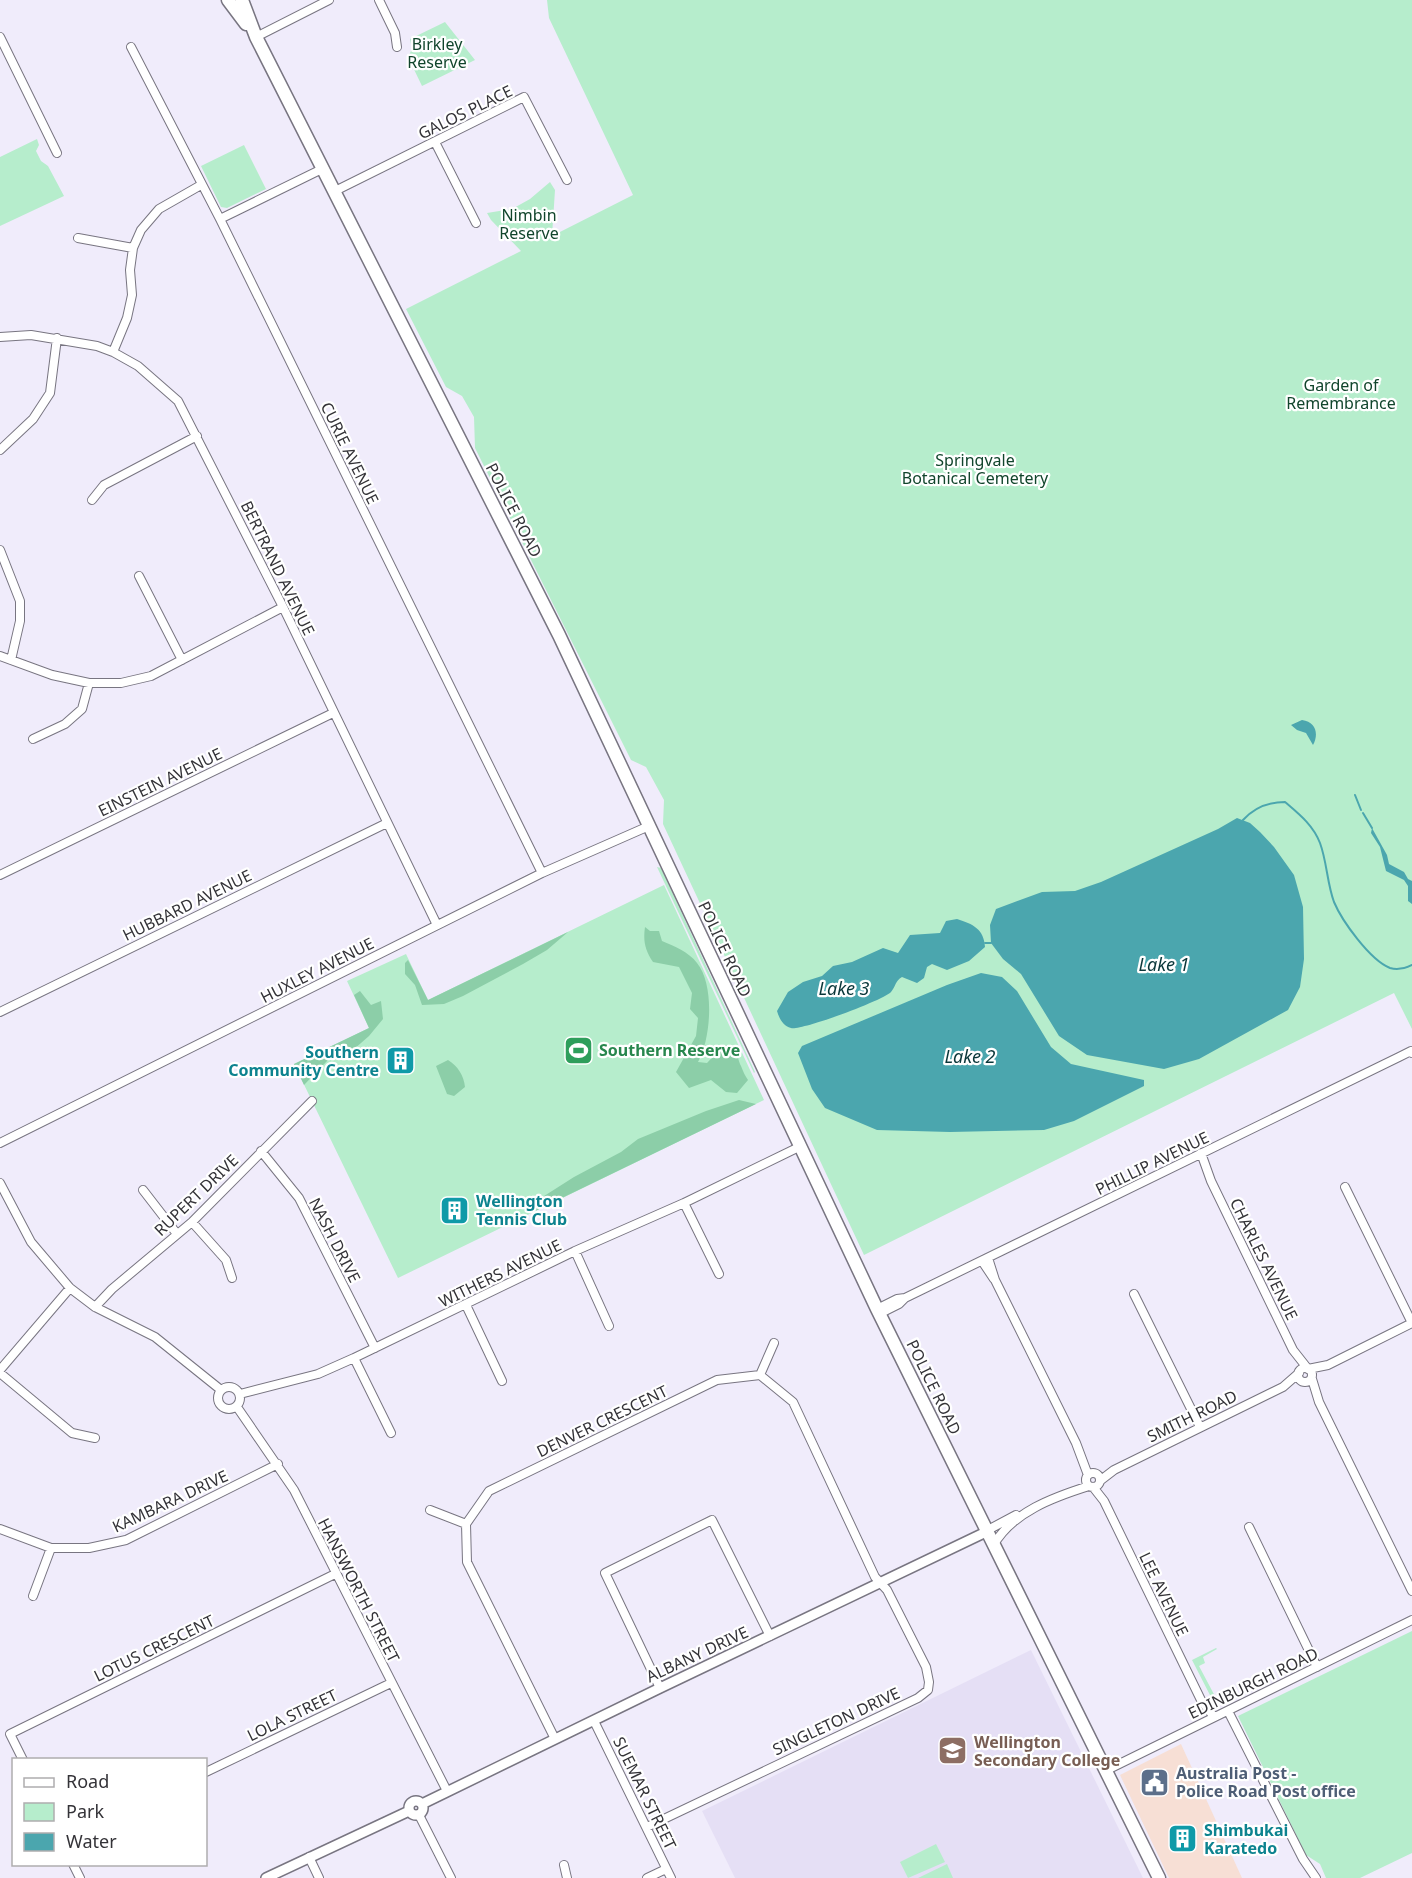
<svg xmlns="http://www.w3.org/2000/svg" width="1412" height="1878" font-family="'Noto Sans',sans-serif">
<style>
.commercial{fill:#f7dfd5}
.built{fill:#e5dff5}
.green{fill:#b6edcc}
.forest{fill:#8ccea8}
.water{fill:#4ba6ae}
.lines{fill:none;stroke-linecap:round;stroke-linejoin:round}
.stream{stroke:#4ba6ae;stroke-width:2}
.minor-casing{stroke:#787581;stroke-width:10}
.tertiary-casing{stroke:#787581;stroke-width:12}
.primary-casing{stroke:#787581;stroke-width:15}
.minor{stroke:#fff;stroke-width:8}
.tertiary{stroke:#fff;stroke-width:9}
.primary{stroke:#fff;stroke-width:12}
.labels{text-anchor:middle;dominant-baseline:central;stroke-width:4.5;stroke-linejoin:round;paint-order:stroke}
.park-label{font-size:16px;fill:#11452c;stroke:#fff}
.street-label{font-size:16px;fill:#343338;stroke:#fff}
.leisure-label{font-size:16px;font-weight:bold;fill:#27864d;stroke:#fff;text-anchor:start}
.culture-label{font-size:16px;font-weight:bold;fill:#0d838f;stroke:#fff;text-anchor:start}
.education-label{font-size:16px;font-weight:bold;fill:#785e54;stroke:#fff;text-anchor:start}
.service-label{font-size:16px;font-weight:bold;fill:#4e5e75;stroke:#fff;text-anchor:start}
.water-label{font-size:18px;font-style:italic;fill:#0a373a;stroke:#fff}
</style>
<rect width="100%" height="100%" fill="#f0ecfb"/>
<!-- commercial -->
<path class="commercial" d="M1181 1744 1242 1878H1169L1120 1775Z"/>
<!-- built -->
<path class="built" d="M1031 1650 1143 1878H735L702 1811Z"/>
<!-- green -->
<path class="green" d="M547 0H1412V1029L1394 993 864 1255 663 824 664 800 646 767 631 760 475 448 474 417 462 396 446 387 406 309 521 251 491 220 487 213 512 209 530 199 550 182 555 190 552 236 633 195 549 18Z
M445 22 475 60 422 86 408 57 412 49 410 39Z
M37 139 39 145 36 151 41 161 48 166 64 196 0 226V157Z
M244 145 266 189 227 208 221 207 201 166Z
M657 867 661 868 755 1072 754 1073Z
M664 885 764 1100 398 1278 294 1064 369 1028 347 981 406 954 428 1000Z
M1412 1631V1853L1360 1878H1326L1320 1864 1306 1855 1238 1716Z
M1216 1648 1217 1649 1203 1657 1205 1663 1199 1666 1217 1700 1230 1694 1232 1696 1219 1703 1213 1701 1192 1660Z
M936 1844 945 1862 908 1878 900 1862Z
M947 1864 953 1878H918Z"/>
<!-- forest -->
<path class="forest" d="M645 927 650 931H659L662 941C674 946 689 952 697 963 715 985 711 1039 698 1062L707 1063 724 1045C738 1045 736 1055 741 1066 743 1071 745 1076 748 1080L737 1093 726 1092 711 1080 689 1088 676 1072 696 1036 698 1018 690 1009 692 993 679 967 653 962C645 950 643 941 645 927Z
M568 932 547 950 523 964 463 996 444 1004 422 1005 415 985 405 974V963L408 960 428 1000Z
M360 991 371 1005 381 1001 383 1019 369 1036 353 1050 328 1060 304 1085 294 1064 369 1028 354 995Z
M448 1060C458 1066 464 1076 465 1087L454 1096 447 1094 436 1066Z
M739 1100 756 1104 533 1212 527 1200 541 1198 574 1177 621 1152 638 1139 706 1111Z"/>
<!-- water -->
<path class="water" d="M1302 720C1316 722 1319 734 1313 745L1306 733 1297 730 1291 725Z
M1237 818 1250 823 1260 832 1274 847 1294 875 1303 907 1304 959 1300 987 1288 1010 1199 1059 1164 1069 1087 1055 1059 1036 1021 974 1003 959 991 943 990 925 996 909 1042 892 1075 891 1101 882 1218 829Z
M1372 828 1387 855 1389 864 1404 872 1408 879 1412 881V904L1408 901V886L1404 880 1386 871 1380 847 1371 833Z
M957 919C973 924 984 929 985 947L969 961 947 970 932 964 927 967 924 978 917 983 902 977C895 981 896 986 891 992 884 1000 801 1031 791 1028 783 1026 779 1018 777 1011L788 992 803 982 822 976 833 966 852 962 883 948 898 953 910 935 940 933 946 921Z
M981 973 1002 977 1017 991 1051 1047 1071 1064 1144 1080V1086L1074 1121 1044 1130 950 1132 877 1130 825 1108 812 1089 798 1053 802 1046 947 985Z"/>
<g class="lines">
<!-- stream -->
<path class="stream" d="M1355 795 1361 810
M1363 813 1372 828
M1243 820C1254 808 1268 802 1285 802 1299 814 1313 825 1320 843 1327 862 1327 883 1334 902 1342 921 1370 960 1390 968 1397 970 1406 968 1412 965
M985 943H991"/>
<defs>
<path id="minor" d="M379 0 395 33 397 47
M0 37 57 153
M256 37 329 0
M131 47 220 219 542 873
M435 142 476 223
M335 191 524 97 567 180
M220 219 324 168
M78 238 133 248
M0 337 31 335 97 346 113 352 138 366 178 401 283 607 437 925
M113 352 127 318 132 295 130 270 133 248 141 230 159 209 201 185
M0 450 33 419 50 393 57 338
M92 500 104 485 197 436
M0 550 20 601V621L11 660
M139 576 182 660
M0 656 52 675 89 683H121L151 676 283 607
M33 739 65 724 82 709 89 683
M0 875 333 713
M0 1012 387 823
M0 1143 542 873 649 826
M261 1151 299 1198 375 1348
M1201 1153 1211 1181 1293 1350 1308 1369
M0 1183 31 1242 70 1288 95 1307 155 1337 221 1390
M1345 1187 1412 1323
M143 1190 177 1234
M684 1203 719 1274
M192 1222 226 1260 232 1278
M575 1251 609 1326
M988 1258 995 1280 1076 1443 1088 1475
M982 1261 994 1279
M1134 1294 1200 1427
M466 1305 502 1381
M95 1307 112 1289 192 1222 312 1101
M877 1309 897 1299 905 1298
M879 1314 899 1304 905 1298 1399 1057 1411 1051 1412 1053
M354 1358 391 1433
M1298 1375a7 7 0 1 1 14 0a7 7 0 1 1-14 0Z
M1308 1369 1328 1365 1412 1323
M0 1370 70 1288
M0 1373 72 1433 95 1438
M760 1375 774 1343
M1312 1379 1319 1402 1412 1591
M218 1398a11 11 0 1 1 22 0a11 11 0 1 1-22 0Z
M240 1394 318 1374 354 1358 575 1251 684 1203 799 1147
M237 1407 294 1490 447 1791
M1086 1480a7 7 0 1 1 14 0a7 7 0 1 1-14 0Z
M1101 1480 1114 1470 1283 1387 1299 1373
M1093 1487 1104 1501 1201 1700 1214 1717
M430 1510 466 1524
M1249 1527 1317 1667
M0 1529 51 1548H89L126 1540 278 1464
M986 1531 1016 1515
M993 1546C1012 1512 1054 1497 1089 1486
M33 1596 51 1548
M660 1688 605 1573 712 1520 770 1636
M1228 1711 1303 1859 1316 1878
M594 1721 671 1878
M555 1739 467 1562 466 1524 489 1491 717 1380 760 1375 793 1402 875 1577 887 1590 926 1667 929 1682 928 1690 918 1698 647 1827
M23 1760 10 1734 335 1574
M1105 1771 1412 1620
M206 1772 391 1683
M419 1815 451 1878
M309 1857 319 1878
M73 1864 80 1878
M564 1865 567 1878
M647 1878 666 1869"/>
<path id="tertiary" d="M409 1808a7 7 0 1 1 14 0a7 7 0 1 1-14 0Z
M422 1804 660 1688 986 1532
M266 1878 409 1811"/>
<path id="primary" d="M228 0 246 24
M242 0 256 37 559 635 877 1309 1159 1878"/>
</defs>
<!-- minor casing -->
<use href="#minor" class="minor-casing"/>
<!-- tertiary casing -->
<use href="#tertiary" class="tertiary-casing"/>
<!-- primary casing -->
<use href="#primary" class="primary-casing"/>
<!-- minor -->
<use href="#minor" class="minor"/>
<!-- tertiary -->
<use href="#tertiary" class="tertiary"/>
<!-- primary -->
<use href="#primary" class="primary"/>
</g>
<!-- icons -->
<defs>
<symbol id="stadium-square" viewBox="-11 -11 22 22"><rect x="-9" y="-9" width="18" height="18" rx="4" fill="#2e9e5b" stroke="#fff"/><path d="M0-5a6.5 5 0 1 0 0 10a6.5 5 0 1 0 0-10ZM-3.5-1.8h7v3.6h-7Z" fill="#fff"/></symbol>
<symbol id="building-square" viewBox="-11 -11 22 22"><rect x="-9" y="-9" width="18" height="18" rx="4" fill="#0f9aa8" stroke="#fff"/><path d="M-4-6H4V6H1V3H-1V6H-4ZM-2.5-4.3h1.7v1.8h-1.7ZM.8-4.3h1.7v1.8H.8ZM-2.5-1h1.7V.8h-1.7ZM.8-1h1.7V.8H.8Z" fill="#fff"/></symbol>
<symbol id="school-square" viewBox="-11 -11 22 22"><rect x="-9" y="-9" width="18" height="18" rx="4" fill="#8d6e63" stroke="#fff"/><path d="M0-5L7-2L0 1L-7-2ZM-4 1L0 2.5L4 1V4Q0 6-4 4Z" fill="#fff"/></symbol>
<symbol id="civic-square" viewBox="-11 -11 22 22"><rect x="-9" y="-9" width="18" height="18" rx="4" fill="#5c6f8a" stroke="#fff"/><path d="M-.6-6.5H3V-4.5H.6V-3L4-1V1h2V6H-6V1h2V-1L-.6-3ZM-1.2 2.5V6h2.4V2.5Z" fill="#fff"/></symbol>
</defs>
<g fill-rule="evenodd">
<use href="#stadium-square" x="562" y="1034" width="33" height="33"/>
<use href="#building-square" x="384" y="1044" width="33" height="33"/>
<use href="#building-square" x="438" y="1194" width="33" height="33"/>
<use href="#school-square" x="936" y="1734" width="33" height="33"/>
<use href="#civic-square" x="1138" y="1766" width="33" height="33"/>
<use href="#building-square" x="1166" y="1822" width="33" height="33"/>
</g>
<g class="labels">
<!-- park labels -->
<g class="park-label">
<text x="437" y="44">Birkley<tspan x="437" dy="18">Reserve</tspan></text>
<text x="529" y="215">Nimbin<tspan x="529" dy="18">Reserve</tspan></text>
<text x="1341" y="385">Garden of<tspan x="1341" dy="18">Remembrance</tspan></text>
<text x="975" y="460">Springvale<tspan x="975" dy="18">Botanical Cemetery</tspan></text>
</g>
<!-- street labels -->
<g class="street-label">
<text transform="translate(465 112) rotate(-26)">GALOS PLACE</text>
<text transform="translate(350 453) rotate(64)">CURIE AVENUE</text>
<text transform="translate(514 510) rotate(63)">POLICE ROAD</text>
<text transform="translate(278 568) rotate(64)">BERTRAND AVENUE</text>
<text transform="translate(160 782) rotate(-26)">EINSTEIN AVENUE</text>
<text transform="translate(187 905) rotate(-26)">HUBBARD AVENUE</text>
<text transform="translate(725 949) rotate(65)">POLICE ROAD</text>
<text transform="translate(317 970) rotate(-27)">HUXLEY AVENUE</text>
<text transform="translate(1152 1163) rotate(-26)">PHILLIP AVENUE</text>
<text transform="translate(196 1195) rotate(-44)">RUPERT DRIVE</text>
<text transform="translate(335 1240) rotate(63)">NASH DRIVE</text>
<text transform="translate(1264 1259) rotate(64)">CHARLES AVENUE</text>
<text transform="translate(500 1273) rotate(-26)">WITHERS AVENUE</text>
<text transform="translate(934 1387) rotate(64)">POLICE ROAD</text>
<text transform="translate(1192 1416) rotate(-26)">SMITH ROAD</text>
<text transform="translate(602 1421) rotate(-26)">DENVER CRESCENT</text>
<text transform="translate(170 1501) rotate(-25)">KAMBARA DRIVE</text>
<text transform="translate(359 1590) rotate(63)">HANSWORTH STREET</text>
<text transform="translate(1164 1594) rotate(64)">LEE AVENUE</text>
<text transform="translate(154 1648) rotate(-26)">LOTUS CRESCENT</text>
<text transform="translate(697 1654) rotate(-25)">ALBANY DRIVE</text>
<text transform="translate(1253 1683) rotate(-26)">EDINBURGH ROAD</text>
<text transform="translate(292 1715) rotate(-26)">LOLA STREET</text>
<text transform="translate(836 1721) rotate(-25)">SINGLETON DRIVE</text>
<text transform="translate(645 1793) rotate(64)">SUEMAR STREET</text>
</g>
<!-- leisure labels -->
<g class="leisure-label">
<text x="599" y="1050">Southern Reserve</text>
</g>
<!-- culture labels -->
<g class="culture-label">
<text x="379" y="1052" text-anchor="end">Southern<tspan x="379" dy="18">Community Centre</tspan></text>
<text x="476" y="1201">Wellington<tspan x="476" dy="18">Tennis Club</tspan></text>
<text x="1204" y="1830">Shimbukai<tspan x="1204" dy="18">Karatedo</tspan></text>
</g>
<!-- education labels -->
<g class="education-label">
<text x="974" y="1742">Wellington<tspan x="974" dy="18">Secondary College</tspan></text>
</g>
<!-- service labels -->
<g class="service-label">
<text x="1176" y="1773">Australia Post -<tspan x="1176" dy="18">Police Road Post office</tspan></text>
</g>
<!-- water labels -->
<g class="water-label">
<text x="1164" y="964">Lake 1</text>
<text x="844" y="988">Lake 3</text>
<text x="970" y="1056">Lake 2</text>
</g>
</g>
<!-- legend -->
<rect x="12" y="1758" width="195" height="108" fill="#ffffff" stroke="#aeadaf" stroke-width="1.5"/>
<rect x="24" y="1778" width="30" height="9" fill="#ffffff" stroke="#aeadaf" stroke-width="1.5"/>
<text x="66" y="1788" font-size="18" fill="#343338">Road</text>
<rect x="24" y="1803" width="30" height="18" fill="#b6edcc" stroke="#aeadaf" stroke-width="1.5"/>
<text x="66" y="1818" font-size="18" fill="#343338">Park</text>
<rect x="24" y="1833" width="30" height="18" fill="#4ba6ae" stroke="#aeadaf" stroke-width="1.5"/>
<text x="66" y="1848" font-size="18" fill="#343338">Water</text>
</svg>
